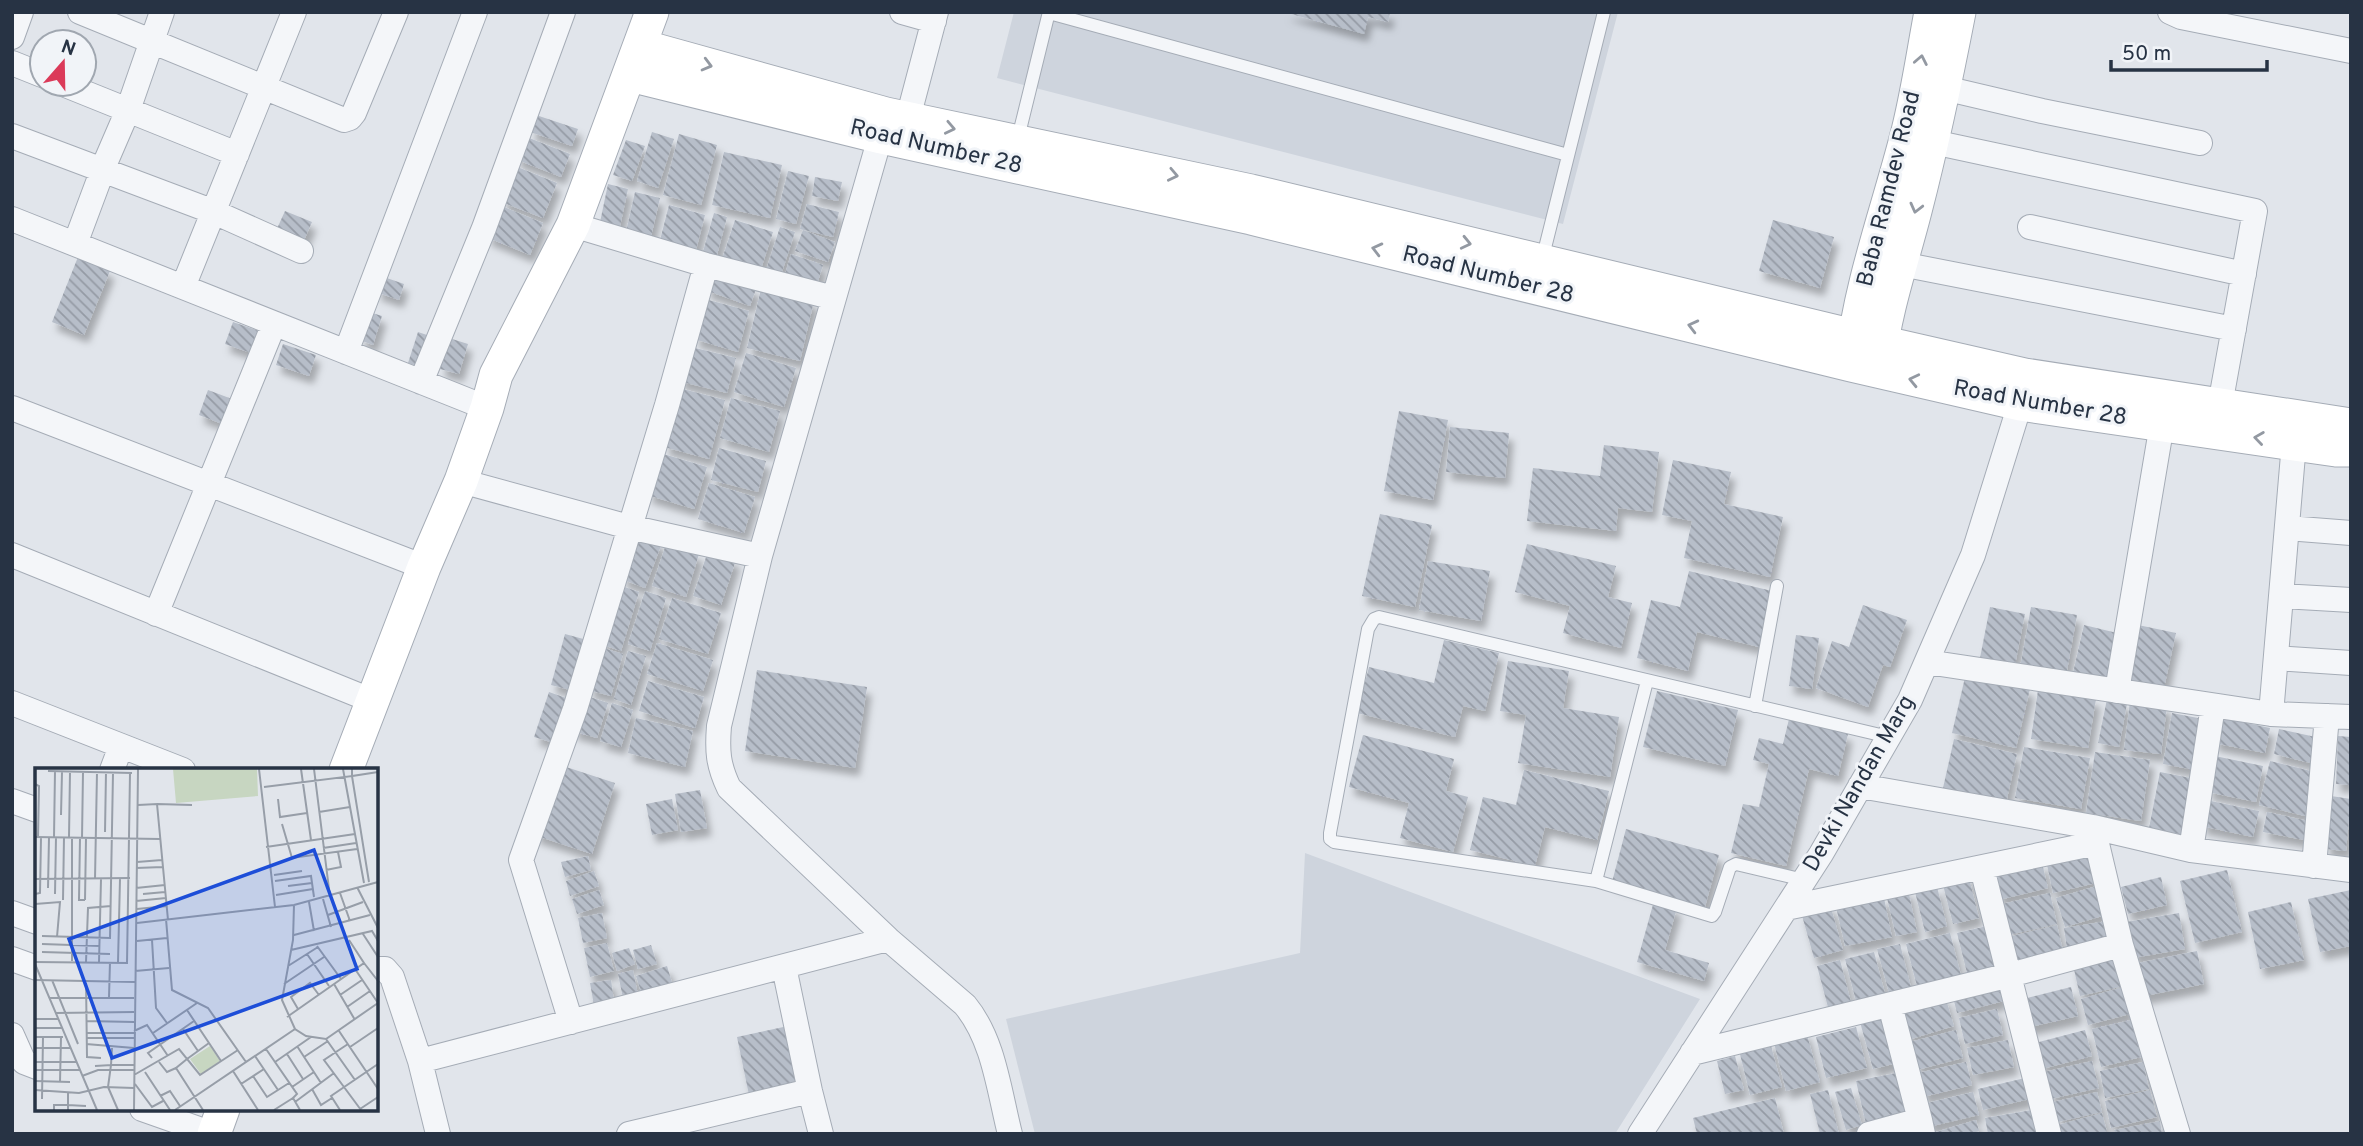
<svg xmlns="http://www.w3.org/2000/svg" width="2363" height="1146" font-family="Overpass,sans-serif">
<style>
.built{fill:#ced4dd}
.building{fill:url(#building-back-hatch);filter:url(#shadow)}
.lines{fill:none;stroke-linecap:round;stroke-linejoin:round}
.lane-casing{stroke:#a5acb6;stroke-width:14}
.street-casing{stroke:#a5acb6;stroke-width:26}
.secondary-casing{stroke:#a5acb6;stroke-width:35}
.lane{stroke:#f4f6f9;stroke-width:12}
.street{stroke:#f4f6f9;stroke-width:24}
.secondary{stroke:#fff;stroke-width:33}
.oneway{stroke:#9399a2}
.labels{text-anchor:middle;dominant-baseline:central;stroke-width:6;stroke-linejoin:round;paint-order:stroke}
.street-label{font-size:23px;fill:#273344;stroke:#f1f4f8}
.inset-road{fill:none;stroke:#979ea8;stroke-width:2}
.view{fill:#1d4ed8;fill-opacity:0.15;stroke:#1d4ed8;stroke-width:3.5}
.inset-edge{fill:none;stroke:#273344;stroke-width:3.5}
</style>
<defs>
<pattern id="building-back-hatch" width="6" height="6" patternUnits="userSpaceOnUse" patternTransform="scale(1.75)"><rect width="6" height="6" fill="#b7bec9"/><path d="M-1 5l2 2M0 0l6 6M5-1l2 2" fill="none" stroke="#959ba5"/></pattern>
<filter id="shadow"><feDropShadow dx="4.5" dy="8" stdDeviation="3.5" flood-color="#0004"/></filter>
</defs>
<rect width="100%" height="100%" fill="#e1e5eb"/>
<!-- built -->
<path class="built" d="M1014 12H1618L1563 224 997 78Z
M1305 853 1700 999 1615 1134H1035L1006 1019 1300 953Z"/>
<!-- building -->
<path class="building" d="M1284 12H1390L1388 22 1368 17 1364 34Z
M536 115 578 129 572 146 530 132Z
M652 132 674 139 658 188 637 181Z
M679 134 717 145 701 205 663 195Z
M524 136 570 154 561 177 515 159Z
M626 140 645 146 632 181 613 175Z
M724 152 782 165 770 218 712 205Z
M515 166 557 183 543 218 501 202Z
M788 171 809 176 796 224 776 219Z
M815 177 842 182 838 201 812 196Z
M608 184 628 189 619 231 599 227Z
M635 192 660 198 650 241 625 236Z
M807 204 839 212 833 237 800 229Z
M499 205 543 223 530 255 486 237Z
M669 205 705 215 694 258 658 248Z
M285 211 312 222 302 245 275 233Z
M714 213 727 217 716 259 702 255Z
M735 220 773 232 759 275 721 262Z
M1773 220 1834 237 1820 288 1759 271Z
M780 227 795 232 781 275 766 270Z
M803 230 835 242 828 262 795 251Z
M791 254 823 265 815 291 783 281Z
M78 257 110 271 84 335 52 322Z
M712 273 756 289 750 306 705 290Z
M381 276 404 284 399 300 376 292Z
M761 289 814 301 800 361 747 348Z
M705 299 749 311 738 352 694 339Z
M369 312 382 316 373 345 360 340Z
M233 322 262 332 254 354 225 344Z
M418 332 433 337 423 368 408 363Z
M449 338 468 344 459 374 440 369Z
M283 344 316 355 309 376 276 365Z
M687 346 736 358 727 393 678 381Z
M746 353 796 368 784 407 734 392Z
M679 388 725 400 709 459 664 447Z
M208 390 240 402 230 427 199 415Z
M731 398 780 411 769 452 720 438Z
M1399 411 1448 420 1433 500 1384 491Z
M1450 427 1509 433 1505 478 1446 472Z
M1604 445 1659 452 1652 512 1618 508 1616 531 1527 521 1533 468 1600 476Z
M719 448 766 461 758 492 711 480Z
M660 453 707 467 694 509 647 495Z
M1673 460 1731 472 1724 504 1783 517 1770 577 1684 558 1692 521 1662 515Z
M709 483 755 497 744 533 698 519Z
M1380 514 1432 525 1415 607 1362 596Z
M638 534 662 543 645 588 621 579Z
M666 544 699 554 686 597 652 586Z
M1527 544 1616 566 1608 597 1632 603 1621 648 1563 633 1570 606 1515 592Z
M708 551 736 560 721 605 693 596Z
M1428 561 1490 571 1481 621 1419 610Z
M1689 571 1772 591 1759 647 1697 632 1688 671 1637 658 1651 600 1680 607Z
M619 585 639 592 621 651 600 644Z
M645 591 666 598 650 651 628 644Z
M672 598 721 613 708 654 659 639Z
M1863 605 1907 620 1890 667 1883 665 1868 707 1816 688 1832 641 1849 647Z
M1990 607 2025 614 2014 670 1979 663Z
M2031 607 2077 615 2066 676 2020 668Z
M2084 625 2117 633 2105 685 2072 677Z
M2138 625 2176 633 2164 688 2126 680Z
M565 634 587 640 574 691 551 685Z
M1796 635 1819 638 1812 689 1789 686Z
M1444 640 1499 653 1485 711 1463 706 1455 737 1357 713 1369 667 1434 683Z
M657 643 713 660 703 691 647 674Z
M600 647 623 654 611 696 588 690Z
M628 651 646 656 631 705 614 699Z
M1508 661 1569 671 1563 708 1619 717 1610 777 1518 763 1526 715 1500 711Z
M757 670 867 687 855 768 745 751Z
M1966 673 2030 689 2016 748 1952 733Z
M648 681 704 697 695 728 639 711Z
M2038 690 2096 699 2088 748 2031 739Z
M1657 691 1738 710 1725 766 1643 747Z
M549 692 569 699 554 743 534 737Z
M584 695 608 703 597 738 572 731Z
M2107 699 2127 704 2119 747 2098 743Z
M2130 701 2167 706 2161 754 2124 750Z
M612 703 633 710 621 747 600 741Z
M2172 713 2203 719 2195 770 2163 764Z
M2218 717 2270 728 2265 753 2213 743Z
M636 718 693 731 685 767 628 753Z
M1789 719 1848 734 1838 776 1809 769 1786 866 1731 853 1743 804 1759 807 1769 764 1753 760 1759 738 1783 744Z
M2279 729 2320 738 2314 764 2274 754Z
M1363 735 1454 759 1446 791 1468 797 1453 852 1400 838 1409 803 1349 787Z
M2338 736 2351 737 2349 785 2336 784Z
M1954 739 2017 754 2006 803 1943 788Z
M2024 747 2090 758 2081 809 2015 798Z
M2095 752 2150 760 2141 821 2086 813Z
M2215 756 2263 766 2256 802 2207 792Z
M2270 761 2315 772 2305 816 2259 805Z
M557 764 615 783 592 854 534 835Z
M1524 770 1609 791 1597 840 1545 827 1535 866 1470 850 1483 797 1516 805Z
M2160 772 2201 780 2190 836 2149 828Z
M700 790 707 828 681 832 675 794Z
M2331 796 2351 799 2346 851 2325 849Z
M672 799 678 830 652 835 646 804Z
M2206 800 2259 811 2253 837 2201 826Z
M2267 812 2313 822 2309 841 2263 832Z
M1626 829 1719 855 1705 907 1612 882Z
M2089 850 2096 883 2053 893 2046 860Z
M588 856 591 870 565 877 561 862Z
M2042 863 2048 888 1999 900 1993 875Z
M2227 870 2242 932 2195 943 2180 881Z
M594 871 599 886 570 896 566 881Z
M1968 874 1979 918 1953 924 1942 881Z
M2161 877 2167 905 2128 914 2121 887Z
M2100 885 2109 914 2065 927 2056 898Z
M1937 887 1947 926 1925 932 1915 892Z
M1908 889 1917 932 1896 936 1886 894Z
M599 890 604 905 577 914 572 899Z
M2351 890V946L2320 952 2308 899Z
M2050 893 2057 924 2009 935 2002 904Z
M1884 898 1892 937 1845 946 1836 907Z
M1654 901 1677 908 1665 950 1709 963 1704 981 1637 962Z
M2291 902 2304 960 2260 969 2248 912Z
M1830 904 1843 950 1814 958 1801 912Z
M602 913 607 938 583 943 578 918Z
M2179 913 2185 949 2133 958 2126 922Z
M2107 921 2111 942 2067 949 2064 928Z
M2057 925 2064 955 2015 967 2008 937Z
M1987 926 1998 970 1968 977 1957 933Z
M1950 933 1962 979 1918 990 1906 944Z
M607 943 614 971 590 977 584 948Z
M1900 944 1913 995 1891 1000 1877 949Z
M651 945 657 964 638 969 633 950Z
M629 948 635 964 617 971 612 953Z
M2197 951 2204 984 2140 997 2133 964Z
M1874 952 1886 997 1857 1005 1845 959Z
M2117 952 2124 986 2080 996 2073 965Z
M1840 960 1852 1006 1829 1011 1817 966Z
M667 966 674 989 643 998 636 976Z
M633 970 639 1000 624 1003 618 974Z
M611 980 615 1008 595 1011 590 983Z
M2000 985 2004 1001 1957 1013 1953 997Z
M2071 987 2078 1016 2026 1028 2019 1000Z
M2123 987 2130 1014 2088 1025 2081 999Z
M1945 996 1954 1026 1908 1040 1899 1009Z
M1997 1009 2003 1035 1965 1044 1959 1018Z
M1889 1015 1901 1062 1873 1069 1860 1022Z
M2131 1020 2141 1057 2101 1067 2092 1029Z
M788 1026 800 1085 749 1095 737 1037Z
M1856 1027 1867 1068 1826 1078 1816 1037Z
M1956 1030 1963 1058 1917 1070 1910 1042Z
M2085 1030 2092 1056 2042 1069 2035 1043Z
M1806 1031 1820 1082 1786 1091 1773 1039Z
M2008 1040 2014 1067 1973 1075 1967 1048Z
M1770 1042 1782 1087 1750 1095 1739 1050Z
M1735 1056 1744 1090 1725 1094 1717 1061Z
M2092 1061 2099 1088 2051 1099 2044 1072Z
M1966 1062 1972 1085 1923 1097 1918 1073Z
M2143 1062 2149 1089 2105 1098 2100 1071Z
M1901 1072 1910 1114 1866 1124 1856 1081Z
M2025 1078 2030 1099 1983 1110 1978 1089Z
M1851 1088 1862 1125 1846 1130 1835 1092Z
M1828 1090 1839 1134H1820L1810 1094Z
M2150 1090 2157 1117 2111 1128 2105 1101Z
M1973 1092 1979 1115 1928 1127 1923 1104Z
M2097 1092 2102 1112 2058 1122 2053 1102Z
M1775 1098 1784 1134H1697L1693 1118Z
M2038 1109 2043 1134H1988L1985 1118Z
M2102 1113 2107 1132 2056 1134 2054 1126Z
M1976 1120 1979 1131 1970 1134H1929Z
M2160 1121 2162 1134H2115L2114 1130Z"/>
<g class="lines">
<defs>
<path id="lane" d="M1049 13 1568 155
M1017 142 1049 12
M1542 260 1604 12
M1755 706 1777 586
M1804 880 1736 864 1730 867 1715 912 1712 916 1596 881 1334 842 1330 839V833L1368 629 1374 619 1379 617 1889 737
M1596 881 1647 681"/>
<path id="street" d="M80 12 344 120 350 118 354 113 396 12
M902 12 934 21
M2170 12 2181 17 2351 51
M12 37 21 12
M12 63 42 75
M63 84 237 154
M1944 88 2042 111 2200 143
M885 120 760 556 719 726C717 751 718 765 729 788L888 939 965 1005C994 1040 999 1091 1010 1134
M904 133 936 12
M12 136 214 212 301 251
M1933 142 2255 211 2220 405
M12 219 487 408
M573 225 706 265 834 298
M2030 227 2244 274
M75 244 106 161 128 110 162 12
M1901 264 2234 329
M183 287 294 12
M346 352 475 12
M421 382 484 228 563 12
M12 408 424 567
M461 481 629 527 760 556
M2287 528 2351 533
M12 555 373 701
M2281 596 2351 600
M156 614 274 324
M2276 658 2351 663
M1927 662 2271 714 2351 717
M2117 691 2162 424
M12 703 183 770
M2271 714 2294 443
M112 770 121 746
M1860 786 2093 827 2191 850 2351 870
M12 801 37 810
M2093 827 2121 945 2178 1134
M2191 850 2213 706
M2314 866 2327 716
M1982 868 2049 1134
M1786 908 2097 843
M12 913 37 922
M12 959 37 968
M784 967 810 1091 821 1134
M376 969H385L392 977 420 1061 438 1134
M1890 1005 1920 1120
M571 1022 521 860 575 709 667 405 706 265
M12 1035 24 1062 37 1067
M1692 1053 2010 975 2121 945
M420 1061 888 939
M142 1109 213 1134
M629 1134 810 1091
M1640 1134 1821 854 1910 700 1973 555 2020 404
M1869 1134 1920 1120 1923 1134"/>
<path id="secondary" d="M641 46 886 114 1251 191 1854 336 2025 375 2351 425
M630 75 881 137 1251 218 1851 365 2020 404 2336 450H2351
M1852 359C1860 285 1887 212 1906 139 1917 98 1923 54 1931 12
M1879 362C1885 310 1902 262 1915 211 1932 145 1946 79 1959 12
M346 770 424 567 461 481 487 408 496 375 573 225 652 12
M214 1134 223 1109"/>
</defs>
<!-- lane casing -->
<use href="#lane" class="lane-casing"/>
<!-- street casing -->
<use href="#street" class="street-casing"/>
<!-- secondary casing -->
<use href="#secondary" class="secondary-casing"/>
<!-- lane -->
<use href="#lane" class="lane"/>
<!-- street -->
<use href="#street" class="street"/>
<!-- secondary -->
<use href="#secondary" class="secondary"/>
</g>
<!-- one-way arrows -->
<defs><path id="oneway-chevron" d="M-2-3.5L2.5 0L-2 3.5" fill="none" stroke-width="1.6" stroke-linecap="round" stroke-linejoin="round" transform="scale(1.75)"/></defs>
<g class="oneway">
<use href="#oneway-chevron" transform="translate(1921 60) rotate(-79)"/>
<use href="#oneway-chevron" transform="translate(707 65) rotate(15)"/>
<use href="#oneway-chevron" transform="translate(950 128) rotate(12)"/>
<use href="#oneway-chevron" transform="translate(1173 175) rotate(12)"/>
<use href="#oneway-chevron" transform="translate(1916 208) rotate(104)"/>
<use href="#oneway-chevron" transform="translate(1466 243) rotate(13)"/>
<use href="#oneway-chevron" transform="translate(1377 249) rotate(-166)"/>
<use href="#oneway-chevron" transform="translate(1693 326) rotate(-166)"/>
<use href="#oneway-chevron" transform="translate(1914 380) rotate(-167)"/>
<use href="#oneway-chevron" transform="translate(2259 438) rotate(-172)"/>
</g>
<g class="labels">
<!-- street labels -->
<g class="street-label">
<text transform="translate(936 148) rotate(13)">Road Number 28</text>
<text transform="translate(1890 189) rotate(-76)">Baba Ramdev Road</text>
<text transform="translate(1488 276) rotate(14)">Road Number 28</text>
<text transform="translate(2040 404) rotate(10)">Road Number 28</text>
<text transform="translate(1860 784) rotate(-60)">Devki Nandan Marg</text>
</g>
</g>
<!-- overview -->
<g transform="translate(35 768)">
<rect width="343" height="343" fill="#e1e5eb"/>
<path d="M138 1H222L223 28 141 35ZM175 278 185 293 166 306 155 291Z" fill="#c7d6c1"/>
<path class="inset-road" d="M224 1 240 139M266 1 276 72M279 1 295 129M308 1 329 115M317 1V8L343 4M13 3 97 5M0 16 4 18 3 69M229 19 317 8 334 114M243 31 245 49 272 45M122 36 157 37M103 37 122 36 133 152M284 44 315 39M26 47 27 4M247 56 257 90 322 81M70 64 71 4M0 69 125 71M19 69 20 3M34 69 35 4M37 69V193M45 70 44 132H50M47 70 48 4M231 79 320 66M288 80 321 75M102 94 127 92M101 100 128 99M291 102 306 99 303 84M239 107 267 103M0 111 95 110M60 111 62 4M240 113 276 108 279 129M253 118 277 115M322 119 343 160M13 120 14 69M101 120 130 117M305 125 315 153M0 126 5 125 6 69M20 126 21 69M108 126 130 124M241 127 278 121M288 131 296 159M28 132 29 69M50 132 51 70M101 133 131 130M274 134 279 163M0 136 25 134 22 169M259 137 258 172 247 232 260 261 271 268 291 271 343 235M102 141 132 138M293 147 328 134M131 151 137 222 173 240 211 294M102 155 259 137 343 114M328 166 343 189M259 167 335 147M7 168 75 170 78 5M117 172 121 240 132 255M102 173 132 170M7 176 65 178M282 178 306 211M256 182 337 163 343 173M7 184 75 186M272 186 294 218M0 194 93 195M51 194 53 140 76 138M64 194 66 111M83 194 85 111M92 195 95 5M329 195 343 213M0 196 62 342M253 198 283 179M320 201 343 235M100 203 134 200M0 212 100 214M17 212 43 276M51 213 52 289 66 290M249 216 289 189M299 216 320 252M305 227 327 212M74 229 75 194M15 230H99M312 239 335 223M263 241 256 229 275 215 284 227M152 242 186 293M21 245 99 244M252 249 329 195 314 172M0 251H24M51 253 99 254M0 260H27M148 261 163 283M99 263 112 257 133 288M304 263 343 321M52 265H99M118 265 162 235M0 269H28M51 270H99M291 271 320 312M51 276 99 280M313 276 289 292 326 342M262 278 286 315M315 279 343 260M0 280H36M77 280 76 297H99M231 281 262 326 258 330 265 342M252 286 268 311M220 288 243 322M269 289 293 273M117 290 113 285 159 253M152 291 141 300 168 342M152 291 174 275M0 294H42M124 294 132 304 141 300M240 294 276 269M60 298 76 297 73 319 83 342M0 302H45M198 303 223 342M110 304 135 342M99 307 144 281 165 307 203 282M47 308 63 302H99M218 308 232 329 254 315M0 313 35 314M25 314 26 269M100 316 117 339 128 333M206 316 229 301M257 319 279 304M277 321 286 337 297 330M0 322 44 325 69 319 99 320M125 328 135 323 145 338M7 331 8 269M260 334 299 305M325 341 343 329M19 342V337H33V325M33 342V337L51 338M99 342 103 1M140 342 260 261M239 342 258 330M305 342 296 328 343 296"/>
<path class="view" d="M279 82 322 201 77 290 34 171Z"/>
<rect width="343" height="343" class="inset-edge"/>
</g>
<!-- border -->
<rect width="2363" height="1146" fill="none" stroke="#273344" stroke-width="28"/>
<!-- north arrow -->
<g transform="translate(63 63) rotate(20)"><circle r="33" fill="#f1f4f8" stroke="#a0a7b0" stroke-width="2"/>
<path d="M0-5L12 26L0 18L-12 26Z" fill="#db3a59"/>
<text y="-10" font-size="19" font-weight="bold" text-anchor="middle" fill="#273344">N</text>
</g>
<!-- scale -->
<path d="M2111 60v10h156v-10" fill="none" stroke="#273344" stroke-width="3.5"/>
<text x="2122" y="60" font-size="21" fill="#273344" stroke="#f1f4f8" stroke-width="5" paint-order="stroke">50 m</text>
</svg>
